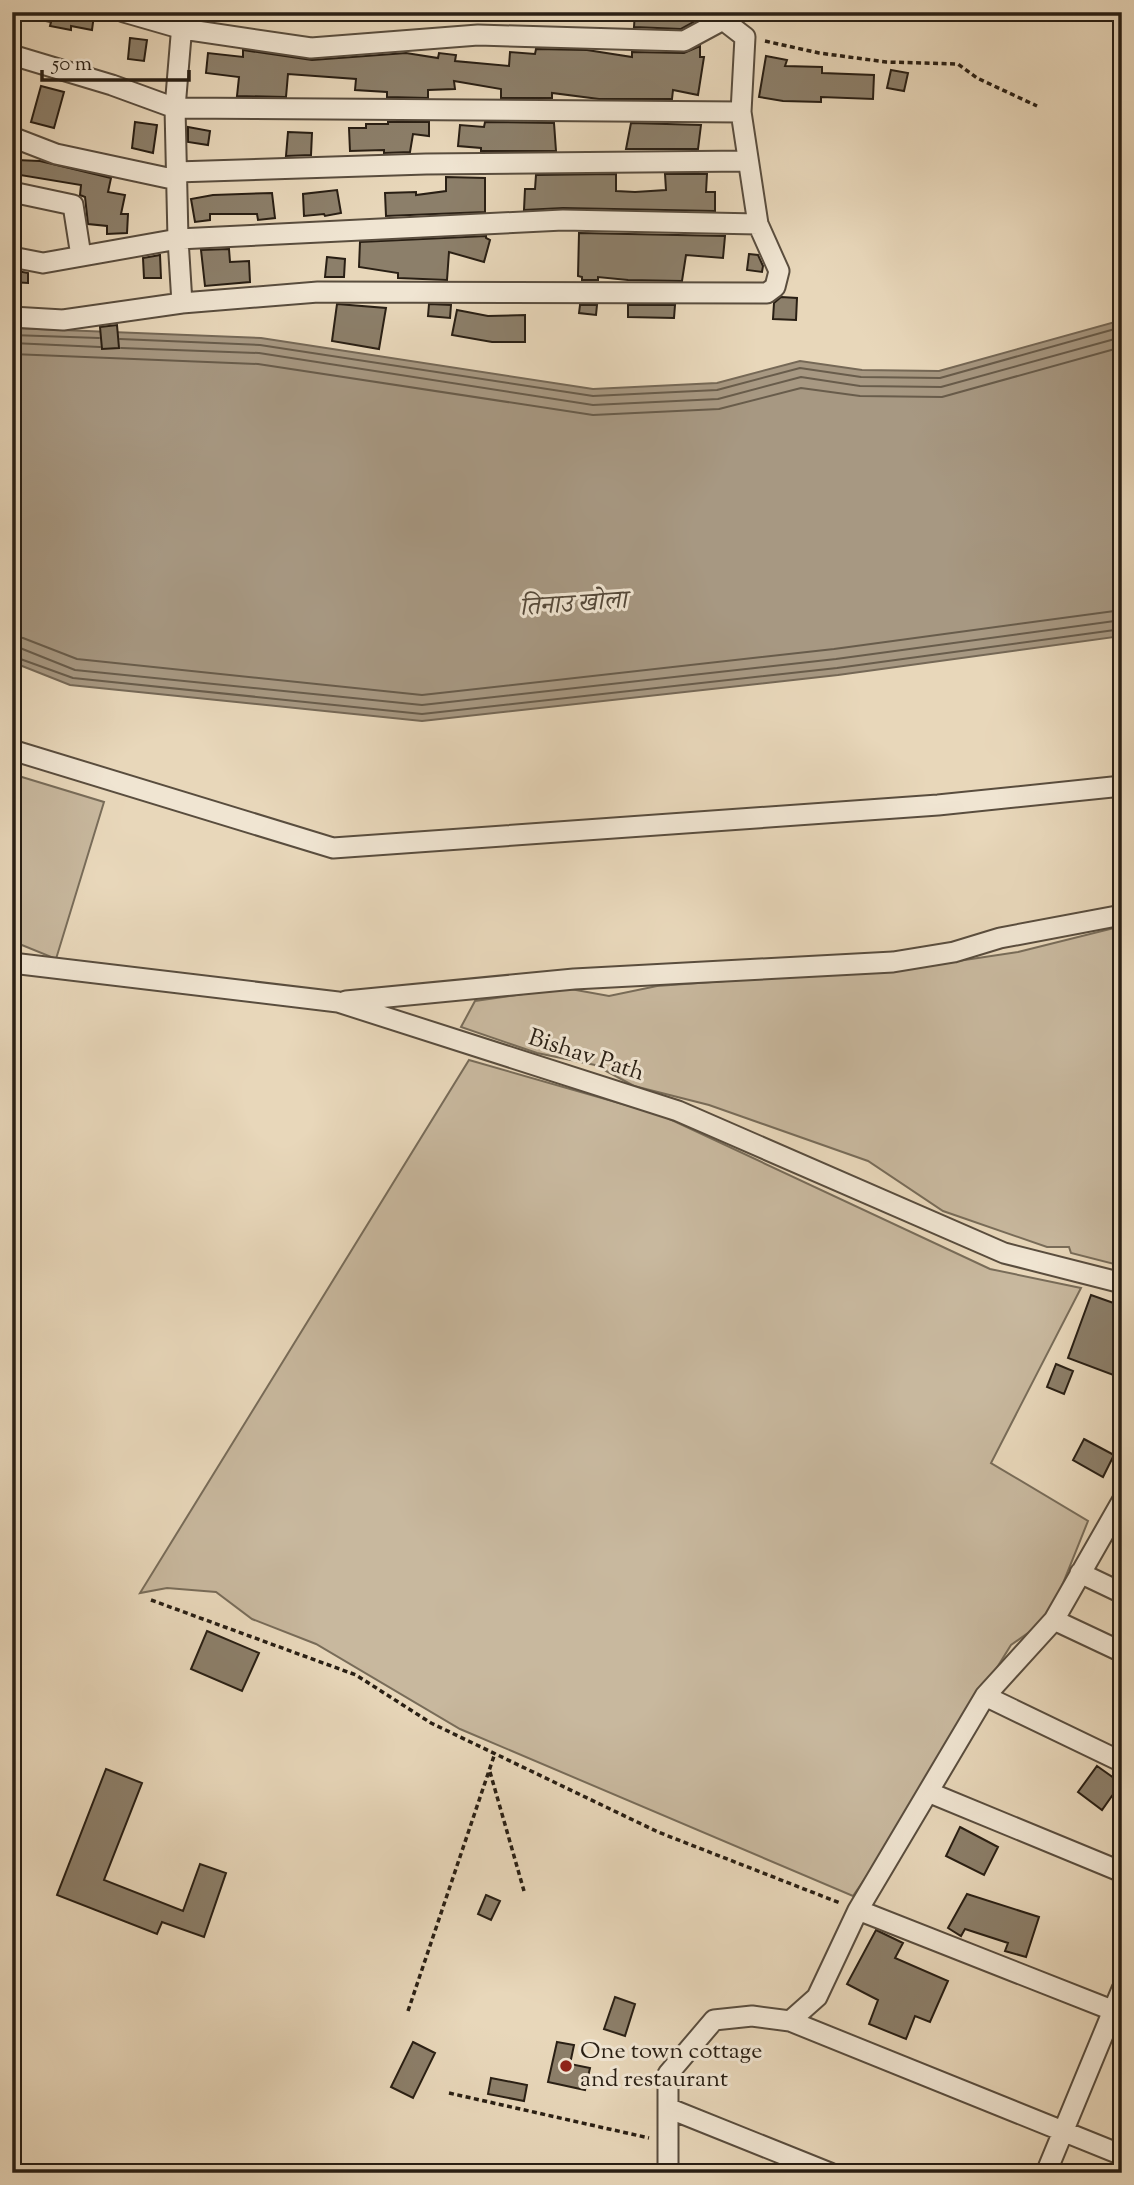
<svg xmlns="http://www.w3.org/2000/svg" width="1134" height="2185" font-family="'Sorts Mill Goudy','Noto Serif Devanagari',serif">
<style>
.green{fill:#c8b89e;stroke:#786c59;stroke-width:2}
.water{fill:#a79882;stroke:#756856;stroke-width:2}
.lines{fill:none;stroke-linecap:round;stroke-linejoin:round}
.shore{stroke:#685c4b;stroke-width:2}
.building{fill:#8c7f6a;stroke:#291f14;stroke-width:2}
.minor-casing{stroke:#594d3e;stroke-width:23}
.path{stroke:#291f14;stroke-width:3.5;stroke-dasharray:5 3.5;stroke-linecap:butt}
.minor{stroke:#f0e5d2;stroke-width:19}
.poi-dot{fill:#8f2418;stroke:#f0e5d2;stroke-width:2.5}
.labels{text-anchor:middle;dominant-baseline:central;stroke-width:6;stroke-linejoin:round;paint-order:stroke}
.street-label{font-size:24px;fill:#291f14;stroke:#f0e5d2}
.poi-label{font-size:24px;fill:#291f14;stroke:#f0e5d2;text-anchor:start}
.water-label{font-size:26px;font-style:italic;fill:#55493a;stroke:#f0e5d2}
</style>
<rect width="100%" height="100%" fill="#e8d7ba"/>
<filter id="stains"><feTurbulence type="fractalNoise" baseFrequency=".00286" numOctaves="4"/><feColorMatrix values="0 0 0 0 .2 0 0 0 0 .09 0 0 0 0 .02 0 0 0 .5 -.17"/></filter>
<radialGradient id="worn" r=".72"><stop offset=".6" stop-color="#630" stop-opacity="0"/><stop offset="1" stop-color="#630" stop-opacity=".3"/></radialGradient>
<!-- green -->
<path class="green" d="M12 774 104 802 56 959 12 941Z
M1122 926V1266L1071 1253 1069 1247H1047L943 1211 868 1161 709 1105 634 1086 595 1065 537 1053 461 1027 475 1001 565 988 609 996 657 986 918 967 1018 952Z
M469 1060 661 1115 990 1269 1081 1288 991 1463 1088 1521 1049 1618 1011 1645 877 1861 853 1896 460 1729 316 1644 252 1619 216 1592 167 1588 140 1593Z"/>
<!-- water -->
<path class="water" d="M1122 320V636L838 675 422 721 70 685 12 662V328L261 338 593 389 717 383 800 361 862 370 939 371Z"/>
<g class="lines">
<!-- shore -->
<path class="shore" d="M12 335 99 338
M120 339 260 345 593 396 717 390 800 368 861 377 940 378 1122 327
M12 343 100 347
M121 348 259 353 593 405 718 399 801 377 860 386 941 387 1122 337
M12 354 258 364 593 415 719 409 801 388 860 396 942 397 1122 347
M12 636 23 638 77 659 422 695 834 649 1122 610
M12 647 20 648 75 670 422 705 836 659 1122 620
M12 656 73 678 422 714 837 668 1122 629"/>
</g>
<!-- building -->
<path class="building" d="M41 12H81L94 15 92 30 71 26V30L50 26 51 22 40 20Z
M635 12H701V18L681 29 634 27Z
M130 38 147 40 144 61 128 59Z
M700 46V57H704L698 95 673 90 672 99H599L552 93V98H501V89L454 81 455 89 428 90V98L387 97V92L355 90 356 79 288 74 286 97 237 96 239 77 206 73 208 53 243 57V50L312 60 406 53 438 58 439 53 456 55 455 61 509 66 510 52 535 54 536 49 587 50 632 57V52L684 53Z
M766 56 787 60 785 66 822 67V73L874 75 873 99 821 97V102L783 101 759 97Z
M891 70 908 73 904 91 887 88Z
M41 86 64 92 54 128 31 122Z
M135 122 157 125 153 153 132 148Z
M388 122H429V136L413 134 410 152 384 153V150L350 151 349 128H366V124H388Z
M485 122 554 123 556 151H481V148L458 146 460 125 484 127Z
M631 123 701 125 698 149H626Z
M188 127 210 131 208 145 188 142Z
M288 132 312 133 311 155 286 156Z
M16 160 40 161 111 178 108 192 125 195 121 214H128L127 233 107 234V226L88 224 85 197 80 195 81 185 14 174Z
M616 174V191L635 192 666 190 665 174H707L706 192H715V211L563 208 524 210 525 189H535L536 175Z
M446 177 485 178V212L386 216 385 193 416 192V195L446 191Z
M337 190 341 213 325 216 324 214 304 216 303 194Z
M272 193 275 218 258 220 257 214H210V220L195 222 191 199 213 195Z
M579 233 725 236 723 258 686 255 682 281 628 280 598 277V280H582V277L578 276Z
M486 236V238L490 240 484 262 449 252 447 280 398 278V273L359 267 360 242Z
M229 249 230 262 249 261 250 282 205 286 201 250Z
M749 254 758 255 763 266 762 272 747 270Z
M160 255 161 278H144L143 258Z
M327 257 345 259 344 277H325Z
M12 270 28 273V283L12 282Z
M781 297 797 298 796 320 773 319 774 303Z
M337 304 386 308 379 349 332 341Z
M429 304 451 305 450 318 428 316Z
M580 305H597L596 315 579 313Z
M628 305H675L674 318 628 317Z
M457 310 488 316 525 315V342H492L452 335Z
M117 325 119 348 102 349 100 327Z
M1091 1295 1122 1306V1360L1116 1376 1068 1358Z
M1056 1364 1073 1371 1064 1394 1047 1387Z
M1084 1439 1114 1455 1103 1477 1073 1460Z
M207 1631 259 1653 242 1691 191 1669Z
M1097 1766 1121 1783 1102 1810 1078 1792Z
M106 1769 142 1783 104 1880 183 1911 200 1864 226 1873 204 1937 162 1922 157 1934 57 1895Z
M960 1827 998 1847 984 1875 946 1856Z
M967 1894 1039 1917 1026 1957 1005 1951 1008 1943 965 1929 961 1936 948 1928Z
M486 1895 500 1901 491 1920 478 1914Z
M876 1930 903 1943 895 1958 948 1981 930 2022 915 2016 906 2039 869 2024 878 2000 847 1984Z
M615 1997 635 2004 625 2036 604 2029Z
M413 2042 435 2053 413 2098 391 2087Z
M557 2042 574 2045 570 2064 590 2068 585 2090 548 2082Z
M491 2078 527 2085 524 2101 488 2094Z"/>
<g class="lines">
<defs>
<path id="minor" d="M124 12 183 29 311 48 478 35 684 41 723 20
M12 55 112 85 175 108 741 112
M12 137 56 154 177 180
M176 172 426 164 748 161
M12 192 73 205 81 256
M12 257 43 263 178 239 563 220 758 224
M182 303 178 239 175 108 183 12
M12 317 63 320 182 303 318 292 767 293 775 287 779 271 758 224 741 112 745 37 723 20 720 12
M12 750 333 848 938 805 1122 786
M12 963 338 1002 678 1111 1004 1253 1122 1283
M346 1001 574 979 893 962 954 952 1000 938 1122 915
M1080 1573 1122 1593
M1054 1620 1122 1652
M985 1696 1122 1762
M928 1792 1122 1872
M858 1910 1122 2014
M790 2021 1122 2155
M668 2108 830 2173
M668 2173V2074L714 2020 752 2016 790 2021 817 1997 858 1910 985 1696 1054 1620 1122 1501
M1046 2173 1122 1989"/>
</defs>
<!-- minor casing -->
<use href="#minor" class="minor-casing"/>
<!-- path -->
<path class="path" d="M765 41 819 53 886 62 958 64 977 78 1037 106
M151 1600 356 1675 431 1723 658 1832 840 1903
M490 1772 524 1891
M408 2011 495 1753
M449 2093 649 2138"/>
<!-- minor -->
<use href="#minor" class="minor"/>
</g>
<!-- markers -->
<circle class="poi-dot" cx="566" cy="2066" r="7"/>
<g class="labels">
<!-- street labels -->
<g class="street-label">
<text transform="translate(586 1056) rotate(18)">Bishav Path</text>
</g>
<!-- poi labels -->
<g class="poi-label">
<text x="580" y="2052">One town cottage<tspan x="580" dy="28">and restaurant</tspan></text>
</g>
<!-- water labels -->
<g class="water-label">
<text transform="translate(573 605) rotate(-4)">तिनाउ खोला</text>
</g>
</g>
<!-- margin -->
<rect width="1134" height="2185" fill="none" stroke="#e8d7ba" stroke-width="42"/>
<rect x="14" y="14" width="1106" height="2157" fill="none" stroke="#291f14" stroke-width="3.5"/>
<rect x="21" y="21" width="1092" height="2143" fill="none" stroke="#291f14" stroke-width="2"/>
<!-- scale -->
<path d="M42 70v10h147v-10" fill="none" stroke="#291f14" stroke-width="3.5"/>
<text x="52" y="70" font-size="21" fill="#291f14" stroke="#f0e5d2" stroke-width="5" paint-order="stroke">50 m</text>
<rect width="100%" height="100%" filter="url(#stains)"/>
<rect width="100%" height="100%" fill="url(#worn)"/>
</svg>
